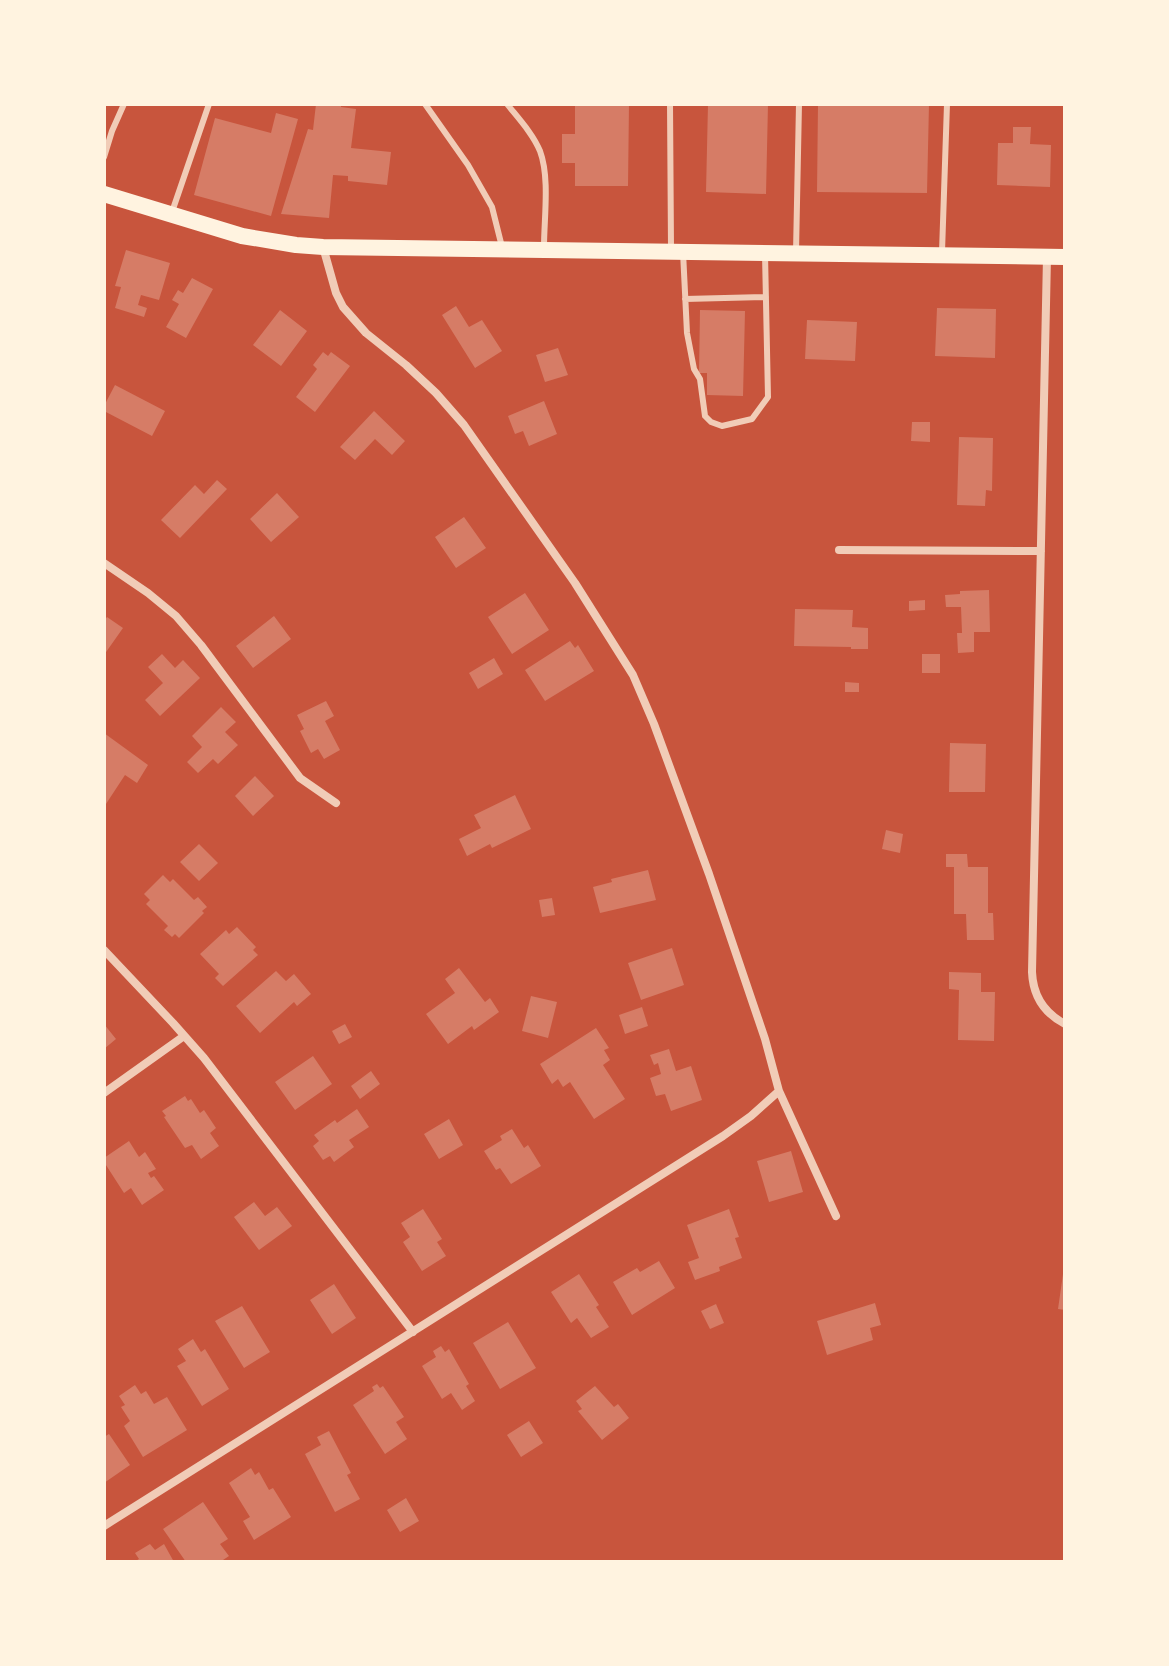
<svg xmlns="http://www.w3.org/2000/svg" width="1169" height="1666" font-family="Overpass,sans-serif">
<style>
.building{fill:#d67c66}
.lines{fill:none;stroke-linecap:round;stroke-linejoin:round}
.service{stroke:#f1ccb7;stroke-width:6}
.minor{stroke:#f1ccb7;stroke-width:8}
.secondary{stroke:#fff3e0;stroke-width:16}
</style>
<rect width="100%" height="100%" fill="#c8553d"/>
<!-- building -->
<path class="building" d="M316 104H341V107L356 109 351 148 391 152 387 185 348 181V176L333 175 329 218 281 214 308 129 313 130Z
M575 104H629L628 186H575V163H562V134H575Z
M708 104H768L766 194 706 192Z
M818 104H929L927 193 817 192Z
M276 113 298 119 271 216 194 195 215 118 271 133Z
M1013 127H1031L1030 144 1051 145 1050 187 997 185 998 143H1013Z
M126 250 170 263 159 300 141 295 138 305 147 308 144 317 115 308 121 287 115 286Z
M192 278 213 289 186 338 166 327 179 304 172 300 178 290 183 293Z
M456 306 469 327 482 320 502 351 475 368 442 315Z
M937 308 996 309 995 358 935 356Z
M280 310 307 331 281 366 253 345Z
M700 310 745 311 743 396 707 395V373H699Z
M807 320 857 322 855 361 805 359Z
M558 348 568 375 545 382 536 355Z
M323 352 328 356 331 352 350 366 315 412 296 397 317 369 313 365Z
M115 385 165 411 152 436 104 411V406Z
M544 401 557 434 529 446 523 431 515 434 508 416Z
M374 411 405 441 392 455 375 439 355 460 340 447Z
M912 422H930V442L911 441Z
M959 437 993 438 992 491 986 490 985 506 957 505Z
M217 480 227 489 180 538 161 520 195 485 204 494Z
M277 493 299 517 271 542 250 519Z
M464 517 486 548 456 568 435 537Z
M989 590 990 632H974V652L958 653 957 633H962L961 607H946L945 595 960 594V591Z
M525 593 549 630 512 654 488 617Z
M925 600V610L909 611V601Z
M795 609 853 610 852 627 868 628V649H851V647L794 646Z
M274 616 291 639 253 668 236 646Z
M107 617 123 628 104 655V621Z
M570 641 575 648 578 645 594 671 545 701 525 670Z
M162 654 175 668 183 660 200 678 160 716 145 700 163 683 148 667Z
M922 654H940V673H922Z
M494 658 503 674 478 689 469 673Z
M845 682 859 683V692H845Z
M326 701 334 716 325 721 340 750 324 759 318 749 311 753 300 731 304 729 297 715Z
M221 707 236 722 225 732 238 745 218 764 213 759 198 773 187 762 202 747 192 736Z
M104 733 148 765 137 783 125 775 104 807Z
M950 743 986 744 985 792H949Z
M255 776 274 796 253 816 235 796Z
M515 795 531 829 492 848 490 844 467 856 459 839 481 828 474 815Z
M886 830 903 834 900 853 882 849Z
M199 844 218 863 199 881 180 862Z
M946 854H967L968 867H988V913H993L994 940H967L966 914H954V867H946Z
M648 870 656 900 600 913 593 887 612 882 611 879Z
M163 875 170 882 173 879 194 900 198 897 207 907 202 911 204 913 179 938 175 934 172 937 164 930 168 926 146 904 150 900 144 894Z
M552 898 555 915 542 917 539 900Z
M237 927 256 947 253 950 258 955 223 986 215 978 219 974 200 954 226 930 229 934Z
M672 948 684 985 641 1000 628 963Z
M459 968 485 1002 490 998 499 1012 474 1030 472 1026 448 1044 426 1014 455 993 445 979Z
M276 971 286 981 294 974 311 994 297 1006 294 1002 260 1033 236 1006Z
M949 972 981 973V992H995L994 1041 958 1040 959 990 949 989Z
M531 996 557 1002 548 1038 522 1031Z
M642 1007 648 1026 625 1034 619 1015Z
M104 1024 116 1039 104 1049Z
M345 1024 352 1037 339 1044 332 1031Z
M596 1028 609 1048 604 1050 610 1060 603 1065 625 1099 594 1119 570 1082 563 1087 558 1079 552 1084 540 1064Z
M669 1049 676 1071 691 1066 702 1100 671 1111 665 1094 656 1096 650 1078 661 1074 658 1063 654 1065 650 1055Z
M313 1056 332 1084 295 1110 275 1082Z
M371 1071 380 1084 360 1099 351 1086Z
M185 1096 188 1101 191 1099 200 1113 204 1110 216 1128 210 1133 219 1146 201 1159 192 1145 185 1148 164 1117 166 1116 162 1111Z
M357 1109 369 1127 349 1140 354 1147 334 1162 330 1156 323 1160 313 1146 319 1141 314 1135 335 1120 337 1123Z
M449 1119 463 1145 439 1159 424 1134Z
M512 1129 524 1148 528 1145 541 1166 511 1184 500 1168 496 1170 484 1151 502 1140 500 1136Z
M129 1141 139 1157 145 1152 156 1169 148 1173 151 1178 154 1176 164 1190 142 1205 131 1188 124 1193 104 1162V1158Z
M791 1151 803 1192 769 1202 757 1161Z
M254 1202 265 1216 277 1207 292 1226 259 1250 234 1217Z
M423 1209 442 1239 437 1242 446 1256 422 1271 403 1242 410 1237 401 1223Z
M729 1209 739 1237 735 1238 742 1258 719 1267 720 1271 695 1280 688 1262 699 1258 687 1225Z
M659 1261 675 1288 632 1315 613 1282 637 1268 640 1272Z
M579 1274 599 1305 596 1307 609 1327 591 1338 577 1318 571 1323 551 1292Z
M1063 1274H1065V1310L1058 1309Z
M334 1284 356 1318 332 1334 310 1300Z
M875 1303 881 1325 870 1328 873 1340 827 1355 817 1321Z
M716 1304 724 1323 710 1329 701 1311Z
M242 1306 270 1352 244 1368 215 1321Z
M508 1322 536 1368 500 1389 473 1343Z
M193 1339 201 1352 205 1349 229 1389 202 1406 177 1366 186 1361 178 1349Z
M441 1346 445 1352 449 1349 469 1384 466 1386 475 1401 462 1410 451 1393 442 1399 422 1366 436 1357 433 1351Z
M377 1384 380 1388 383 1386 404 1417 396 1422 407 1439 385 1454 353 1405 374 1391 372 1387Z
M135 1385 141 1394 146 1391 154 1404 167 1397 187 1430 143 1457 124 1426 130 1421 121 1407 125 1405 119 1396Z
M595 1386 614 1407 618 1404 629 1418 602 1440 578 1411 582 1409 576 1401Z
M529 1421 543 1443 521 1457 507 1435Z
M329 1431 351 1473 347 1475 360 1499 335 1512 305 1454 321 1445 317 1437Z
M109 1434 130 1465 104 1483V1437Z
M251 1468 255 1475 259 1472 269 1490 273 1488 291 1517 254 1540 243 1521 250 1517 229 1483Z
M406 1498 419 1521 400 1532 387 1510Z
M203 1502 228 1539 220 1544 229 1556 220 1562H192L191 1560 186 1562 163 1529Z
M150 1544 155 1550 164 1544 174 1562H134L139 1559 135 1553Z"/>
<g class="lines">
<!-- service -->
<path class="service" d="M425 104 468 165 492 207 502 247
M507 104C519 119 533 134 540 151 550 178 544 218 544 247
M670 104 671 248
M104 157 112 131 124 104
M172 212 209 104
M683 252 687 333 694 369 700 379 705 416 711 422 722 426 752 419 768 397 765 254
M796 252 799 104
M942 252 947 104
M685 299 766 297"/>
<!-- minor -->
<path class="minor" d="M323 247 336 293 343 307 366 333 406 365 436 393 464 425 575 583 633 675 654 724 709 874 765 1039 779 1091 836 1216
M1047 257 1032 972C1033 996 1044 1013 1065 1024
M839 550 1041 551
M104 563 148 593 176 616 201 645 300 778 336 803
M104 950 173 1023 204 1058 413 1332
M104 1093 184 1036
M104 1526 723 1136 751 1116 779 1091"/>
<!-- secondary -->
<path class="secondary" d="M104 194 242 236 296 245 323 247 1065 257"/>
</g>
<!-- border -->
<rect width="1169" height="1666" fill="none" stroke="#fff3e0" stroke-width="212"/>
</svg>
